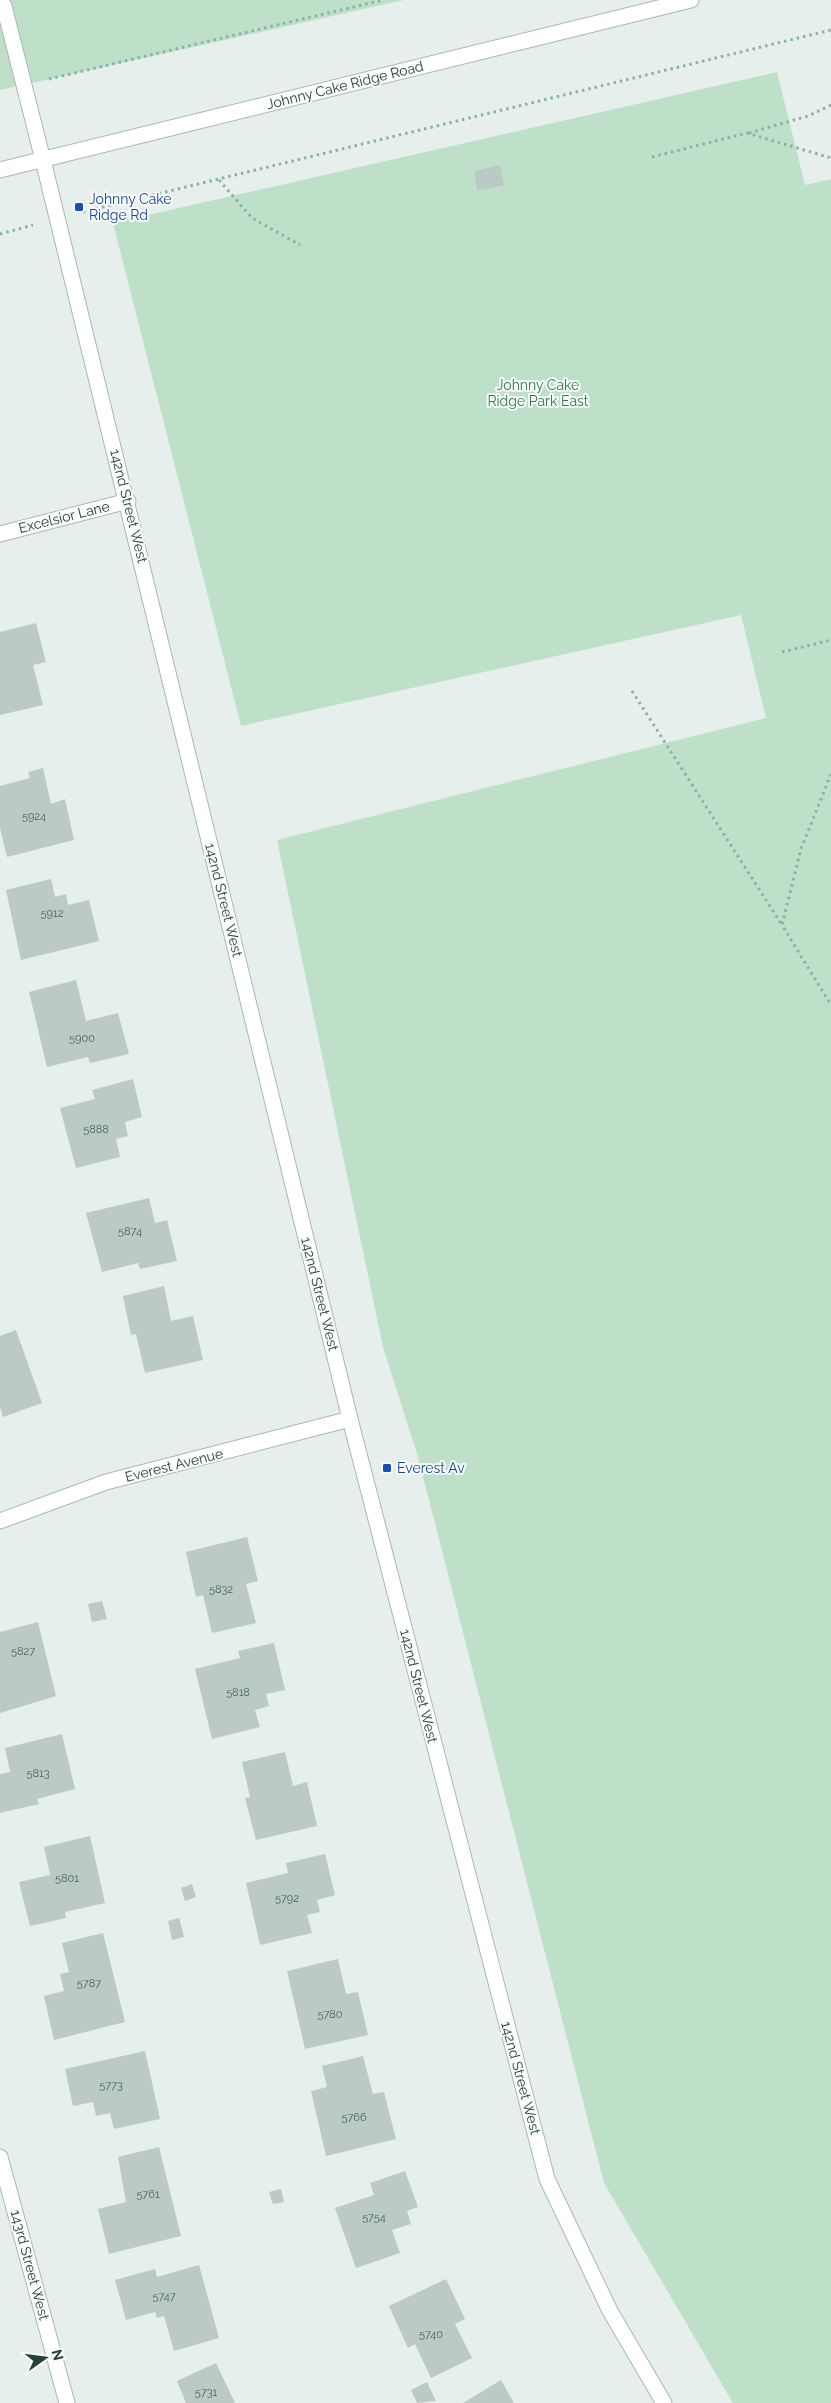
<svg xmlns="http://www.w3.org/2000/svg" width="831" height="2403" font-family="Raleway,sans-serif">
	<rect width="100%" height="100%" fill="#e6efeb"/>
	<!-- green -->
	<path fill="#bfe0c8" d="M0 0H404L0 90Z
		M777 72 805 185 831 179V2403H733L604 2183 418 1457 383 1347 277 840 766 718 741 615 241 726 113 223Z"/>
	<!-- building -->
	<path fill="#bbcac4" d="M500 165 504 185 477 191 474 171Z
		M36 623 46 662 33 665 43 705 0 715V632Z
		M43 768 51 804 65 799 74 840 7 857 0 828V786L30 778 28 772Z
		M51 879 55 897 66 894 68 905 89 900 99 941 21 960 6 890Z
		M76 980 86 1021 118 1013 129 1054 90 1063 88 1057 47 1067 29 992Z
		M133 1079 142 1117 125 1122 128 1136 116 1139 120 1157 76 1168 60 1108 95 1099 92 1090Z
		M149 1198 155 1223 167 1220 177 1261 140 1269 138 1263 102 1272 86 1213Z
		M164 1286 171 1321 193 1316 203 1360 145 1373 136 1334 131 1335 123 1296Z
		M16 1330 42 1403 3 1417 0 1407V1336Z
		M247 1537 258 1581 246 1584 256 1623 212 1633 203 1595 196 1597 186 1552Z
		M102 1601 107 1619 92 1622 88 1604Z
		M38 1622 56 1696 0 1713V1632Z
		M274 1643 285 1690 266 1694 269 1706 255 1710 260 1727 212 1739 195 1669 240 1658 238 1651Z
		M62 1734 75 1789 37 1799 39 1804 0 1813V1774L10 1772 5 1748Z
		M285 1752 293 1786 307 1782 317 1826 256 1840 245 1798 250 1797 242 1762Z
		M90 1836 105 1903 65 1912 66 1918 30 1926 19 1882 50 1875 44 1847Z
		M325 1854 335 1895 317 1900 320 1912 307 1915 312 1933 260 1945 246 1883 288 1873 286 1863Z
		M192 1884 196 1897 185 1901 181 1888Z
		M179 1918 184 1937 172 1940 168 1921Z
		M103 1933 125 2022 54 2040 44 1996 64 1991 60 1974 69 1972 62 1943Z
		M338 1959 346 1994 358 1992 368 2035 305 2049 287 1971Z
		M145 2051 160 2119 114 2129 110 2113 96 2116 93 2102 73 2106 65 2069Z
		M363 2056 373 2094 384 2092 396 2139 326 2156 311 2091 327 2087 322 2066Z
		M159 2147 181 2236 109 2254 98 2209 126 2202 118 2157Z
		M405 2171 418 2207 407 2211 411 2224 392 2230 400 2253 356 2268 335 2208 374 2195 370 2183Z
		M281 2189 284 2202 273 2204 269 2192Z
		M199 2265 219 2338 174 2351 164 2316 157 2318 155 2312 126 2320 115 2280 155 2269 157 2277Z
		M446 2279 465 2319 455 2324 472 2358 431 2378 415 2344 408 2348 389 2306Z
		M216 2363 235 2403H186L177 2381Z
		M501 2380 514 2403H463Z
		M427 2382 436 2401 417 2403 411 2390Z"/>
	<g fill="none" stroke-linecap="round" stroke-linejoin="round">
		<!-- service casing -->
		<g stroke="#a8b8b2" stroke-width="17">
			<path id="service" d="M4 6 43 160"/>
		</g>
		<!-- minor casing -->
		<g stroke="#a8b8b2" stroke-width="17">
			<path id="minor" d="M0 534 128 501
				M0 1521 106 1482 350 1419
				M0 2157 67 2403"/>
		</g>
		<!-- tertiary casing -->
		<g stroke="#a8b8b2" stroke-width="17">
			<path id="tertiary" d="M43 160 350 1419 547 2179 610 2311 664 2403
				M0 170 691 0"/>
		</g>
		<!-- path -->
		<path stroke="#86b3a5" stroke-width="3" stroke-dasharray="2.5 4" stroke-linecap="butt" d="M49 79 383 0
			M749 133 808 116 831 105
			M652 157 747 133 831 158
			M219 180 252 218 300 245
			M83 212 831 30
			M0 234 33 225
			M782 652 831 640
			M632 691 782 925
			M831 774 801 849 782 925 831 1005"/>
		<!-- service -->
		<use href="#service" stroke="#fff" stroke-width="15"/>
		<!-- minor -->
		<use href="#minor" stroke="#fff" stroke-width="15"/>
		<!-- tertiary -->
		<use href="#tertiary" stroke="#fff" stroke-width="15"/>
	</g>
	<!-- markers -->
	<g fill="#1a4fb4" stroke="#f7fbf9" stroke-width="2">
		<rect x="74" y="202" width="10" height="10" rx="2.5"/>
		<rect x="382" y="1463" width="10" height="10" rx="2.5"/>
	</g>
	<g text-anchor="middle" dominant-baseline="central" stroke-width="4" stroke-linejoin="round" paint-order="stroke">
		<!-- number labels -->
		<g font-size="11" fill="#4a645c">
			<text x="34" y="816">5924</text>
			<text x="52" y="913">5912</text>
			<text x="82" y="1038">5900</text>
			<text x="96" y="1129">5888</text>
			<text x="130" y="1231">5874</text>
			<text x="221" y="1589">5832</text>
			<text x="23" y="1651">5827</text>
			<text x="238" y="1692">5818</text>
			<text x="38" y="1773">5813</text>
			<text x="67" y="1878">5801</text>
			<text x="287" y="1898">5792</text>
			<text x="89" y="1983">5787</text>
			<text x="330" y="2014">5780</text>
			<text x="111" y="2085">5773</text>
			<text x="354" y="2117">5766</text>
			<text x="148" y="2194">5761</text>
			<text x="374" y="2217">5754</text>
			<text x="164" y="2296">5747</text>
			<text x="431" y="2334">5740</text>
			<text x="206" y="2392">5731</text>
		</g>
		<!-- street labels -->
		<g font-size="14" fill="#24423a" stroke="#f7fbf9">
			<text transform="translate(345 85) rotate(-14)">Johnny Cake Ridge Road</text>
			<text transform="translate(129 506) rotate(76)">142nd Street West</text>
			<text transform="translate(64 517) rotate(-14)">Excelsior Lane</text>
			<text transform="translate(224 900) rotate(76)">142nd Street West</text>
			<text transform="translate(320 1294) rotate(76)">142nd Street West</text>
			<text transform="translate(174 1465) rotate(-14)">Everest Avenue</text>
			<text transform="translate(419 1686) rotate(76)">142nd Street West</text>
			<text transform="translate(521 2078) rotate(75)">142nd Street West</text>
			<text transform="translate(30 2265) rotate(75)">143rd Street West</text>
		</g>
		<!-- transit labels -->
		<g font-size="14" fill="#164399" stroke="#f7fbf9" text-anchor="start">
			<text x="89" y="199">Johnny Cake<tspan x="89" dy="16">Ridge Rd</tspan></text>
			<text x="397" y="1468">Everest Av</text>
		</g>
		<!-- park labels -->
		<g font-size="14" fill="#2d7a4b" stroke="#f7fbf9">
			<text x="538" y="385">Johnny Cake<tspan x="538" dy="16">Ridge Park East</tspan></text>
		</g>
	</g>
	<!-- north arrow -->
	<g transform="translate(45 2358) rotate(76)" stroke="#f7fbf9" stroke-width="4" paint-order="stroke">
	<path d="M0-4L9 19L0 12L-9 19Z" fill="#24423a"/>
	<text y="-8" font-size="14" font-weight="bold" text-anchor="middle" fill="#24423a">N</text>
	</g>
</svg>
